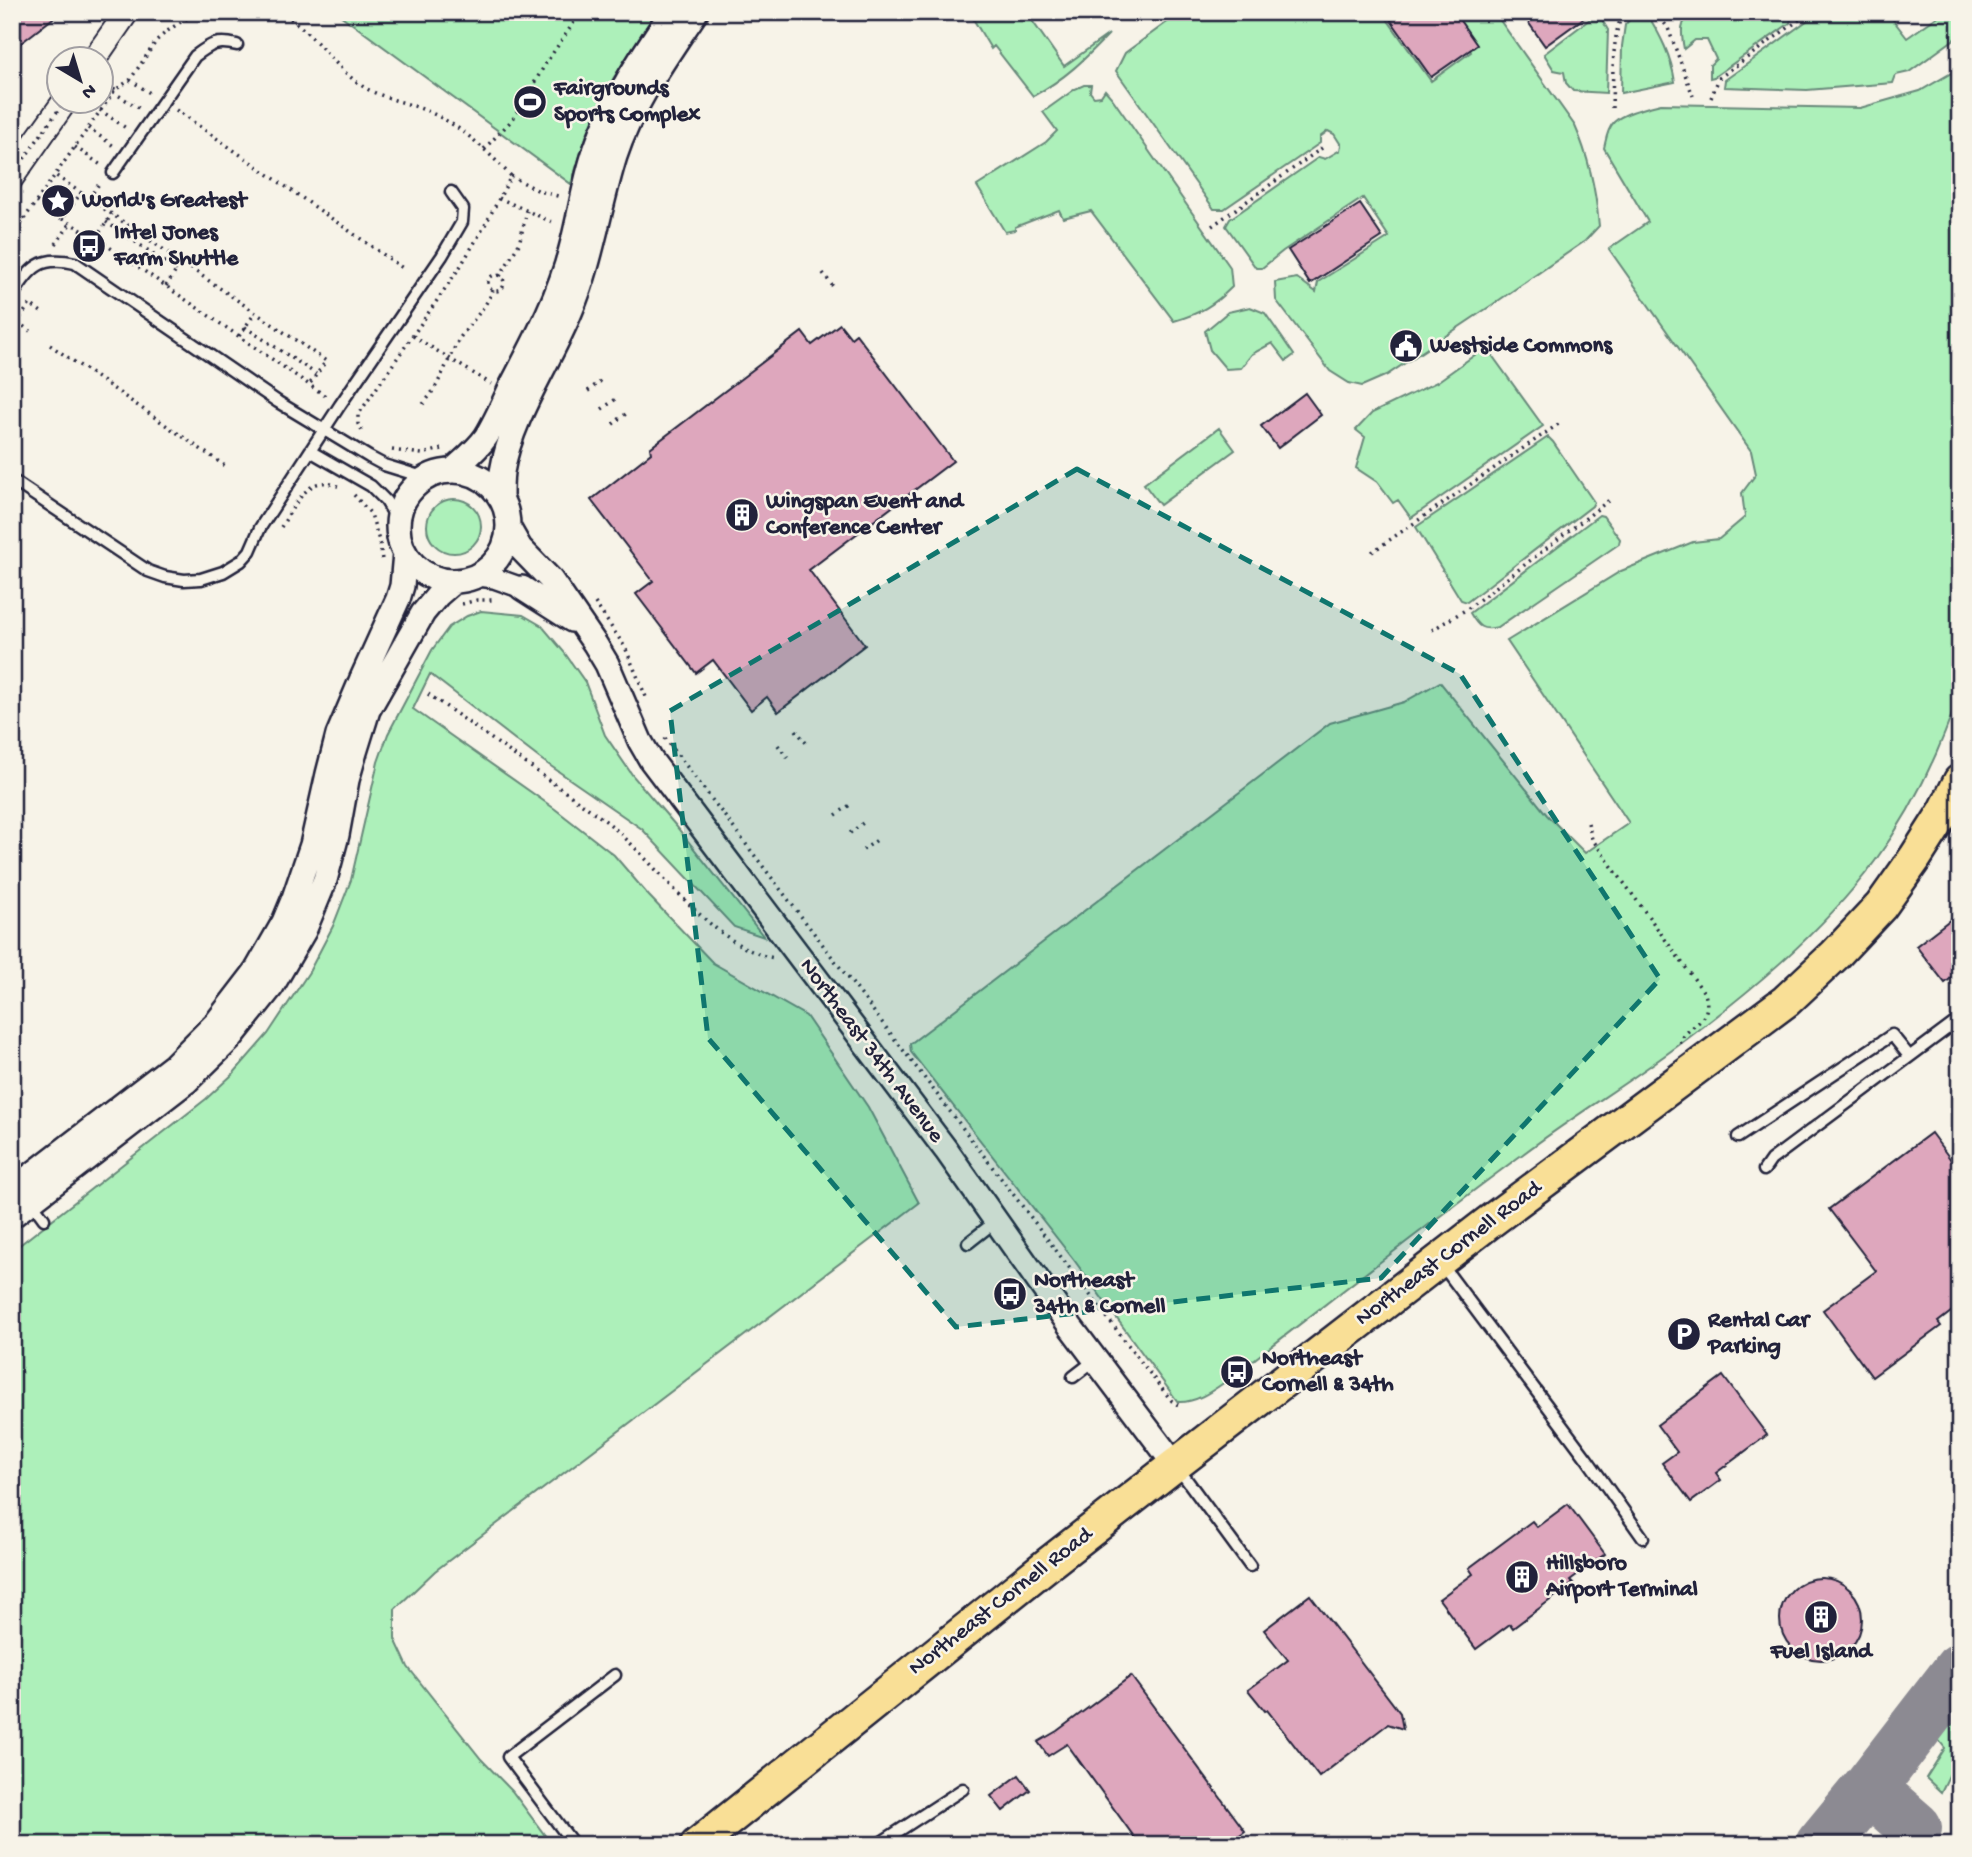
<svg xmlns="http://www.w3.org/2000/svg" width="1972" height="1857" font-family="'Gochi Hand',sans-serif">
	<rect width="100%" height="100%" fill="#f7f3e8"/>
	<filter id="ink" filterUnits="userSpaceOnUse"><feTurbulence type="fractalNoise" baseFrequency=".0143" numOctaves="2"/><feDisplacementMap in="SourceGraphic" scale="14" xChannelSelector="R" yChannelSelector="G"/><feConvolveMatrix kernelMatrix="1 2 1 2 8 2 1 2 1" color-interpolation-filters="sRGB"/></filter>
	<g filter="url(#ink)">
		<!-- green -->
		<path fill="#adf0ba" stroke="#68897a" stroke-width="2" d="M336 12H656L613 79 587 134 571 184Z
			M969 12H1026L1064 66 1109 34C1084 60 1065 79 1033 96L994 46 991 49Z
			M1181 12H1382L1431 81 1471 52 1454 12H1494L1575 126C1589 157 1596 192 1599 226L1585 241 1492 305 1387 375 1362 386 1349 383 1330 371 1276 300 1275 282 1297 278 1316 292 1318 282 1389 237 1363 198 1283 251 1262 268H1256L1226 226 1230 219 1319 157 1325 159 1340 150 1341 145 1334 134 1328 131 1320 137V143L1224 209H1214L1116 71 1125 53Z
			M1693 12H1786L1791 19 1790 23 1714 77 1710 78V65L1716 59 1707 40H1695L1684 49C1681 33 1679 22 1693 12Z
			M1819 12H1887L1907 38 1944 12H1960V35L1909 72 1896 75 1893 83 1807 90 1724 87 1725 80Z
			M1598 13 1608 30 1606 93 1573 91 1566 83 1564 72 1554 70 1544 54Z
			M1634 14H1647C1661 36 1671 56 1675 82L1621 93 1622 46 1625 25Z
			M1960 68V691C1940 752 1913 809 1875 861 1822 933 1746 995 1675 1048 1625 1085 1572 1117 1523 1154 1422 1228 1324 1306 1225 1382 1211 1392 1195 1403 1178 1402L1074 1260 911 1052 910 1044 1330 723 1404 702 1440 682 1547 815 1585 853 1629 823 1507 641 1621 571 1693 542 1719 539 1745 517 1742 493 1756 474 1751 451 1609 249 1648 222 1604 148C1606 140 1607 129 1614 122 1625 112 1646 108 1661 104L1860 108 1920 91Z
			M1084 85H1091L1090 92 1094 97 1101 96 1105 90 1112 98 1230 267 1232 287C1214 305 1199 314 1174 321L1091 211 1063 218 1059 210 1015 227V230L1005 232 977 186 1046 142 1057 131 1043 112 1075 89Z
			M1250 307 1265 313 1294 355 1286 361 1272 343 1252 354 1241 368 1226 369 1210 350 1205 331 1228 312Z
			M1486 347 1543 426 1411 518 1398 500 1393 503 1377 482 1356 468 1365 437 1356 430 1372 413 1437 382Z
			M1219 428 1235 450 1160 505 1144 484Z
			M1548 437 1553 442 1594 502 1592 506 1467 602 1461 600 1416 527Z
			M427 526a27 27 0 1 1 54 0a27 27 0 1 1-54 0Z
			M1599 515 1603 516 1620 539 1619 544 1498 627C1482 631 1478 627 1470 613Z
			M481 611 523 615 542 626 564 652 585 682 605 735 633 776 676 826 764 937 734 927 642 829 539 758 430 674 413 709 555 809 614 855 649 896 713 963 806 1016 868 1107 919 1203 435 1571 395 1609V1639L408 1667 481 1759 512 1791 552 1845H12V1251L206 1099 233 1074 268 1034 309 972 333 926 351 880 378 762 388 734 432 650 449 627 467 616Z
			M1950 1722 1960 1729V1753L1941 1792 1926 1778 1945 1748 1937 1738Z"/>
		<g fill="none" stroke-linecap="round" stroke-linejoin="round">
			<!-- taxiway -->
			<path stroke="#8c8a92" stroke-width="54" d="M1869 1788 1915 1828
				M1822 1845 1869 1788 1960 1670"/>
		</g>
		<!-- building -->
		<path fill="#dea7bd" stroke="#22223b" stroke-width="2" d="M12 12H61L12 50Z
			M1385 12H1454L1477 45 1431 77Z
			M1521 12H1592L1545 46Z
			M1360 204 1382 237 1310 284 1288 250Z
			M840 324 851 338 856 334 953 461 809 570 865 645 778 712 767 697 751 710 713 660 696 673 636 594 653 581 591 500 651 453 650 448 802 332 812 345Z
			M1305 393 1321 415 1278 448 1261 426Z
			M1960 912V971L1945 983 1916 946Z
			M1931 1133 1960 1172V1305L1938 1322 1941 1326 1872 1377 1823 1310 1876 1271 1829 1209Z
			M1723 1376 1767 1435 1716 1473 1721 1480 1691 1502 1662 1463 1677 1452 1657 1425Z
			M1568 1504 1605 1554 1570 1580 1573 1583 1513 1628 1510 1624 1476 1649 1439 1599 1473 1574 1469 1568 1532 1521 1537 1527Z
			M1780 1619a41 41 0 1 1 82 0a41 41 0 1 1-82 0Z
			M1310 1595 1400 1713 1403 1729 1388 1724 1319 1777 1267 1710 1265 1711 1248 1690 1288 1660 1264 1630Z
			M1131 1676 1245 1831 1227 1845H1140L1067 1744 1048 1756 1038 1742 1057 1731Z
			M1019 1775 1030 1790 1003 1811 991 1796Z"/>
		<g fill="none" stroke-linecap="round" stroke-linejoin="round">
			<!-- service casing -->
			<g stroke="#22223b" stroke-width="15">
				<path id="service" d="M113 173 195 56C211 44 217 40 237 45
					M12 296C31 268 39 255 75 263L278 402 369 457 384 465 426 478
					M310 451 371 486 386 501 399 523
					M12 480 148 571 165 577 184 580 201 579 223 572 241 561 250 551 260 528 340 405 442 256 462 222 463 209 451 192
					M1738 1137 1892 1035 1909 1056
					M1764 1170 1771 1160 1960 1019
					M30 1200 44 1219
					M968 1243 996 1221
					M1442 1265 1587 1459 1643 1538
					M1073 1377 1095 1360
					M1178 1468 1250 1566
					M574 1845 508 1757 615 1675
					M877 1845 963 1789"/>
			</g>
			<!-- minor casing -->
			<g stroke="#22223b" stroke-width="24">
				<path id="minor" d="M479 576 494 578 522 588"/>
			</g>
			<!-- tertiary casing -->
			<g stroke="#22223b" stroke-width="28">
				<path id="tertiary" d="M398 526a55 55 0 1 1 110 0a55 55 0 1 1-110 0Z
					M452 471C464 460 477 450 486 437 496 421 504 402 512 385 535 341 559 297 571 249 580 216 584 183 595 151 612 100 642 56 672 12
					M501 498C501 490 501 480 502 472 511 417 550 362 571 310 592 261 599 207 615 156 632 104 666 57 696 12
					M508 527 520 548 551 580 595 644 607 664 640 741 651 760 946 1150 1070 1326 1175 1465
					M522 588 572 620
					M12 1190 174 1065 216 1023 256 971 284 922 294 898 312 845 328 774 338 735 363 676 398 599 402 586 405 553
					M12 1216 186 1082 230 1039 272 986 304 931 325 880 337 835 347 780 355 752 368 710 423 613 438 595 453 582"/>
			</g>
			<!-- trunk casing -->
			<g stroke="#22223b" stroke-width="37">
				<path id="trunk" d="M697 1845 1048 1564 1175 1465 1488 1223 1786 1001 1835 955 1881 906 1915 858 1945 811 1960 781"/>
			</g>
			<!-- path -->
			<path stroke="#22223b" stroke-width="3.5" stroke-dasharray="2 5" stroke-linecap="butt" d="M278 12C312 28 328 61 358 83 378 98 404 101 427 111 462 126 485 149 511 176L484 227 460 267 358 415V424L364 435
				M1656 12 1668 28 1693 96
				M1660 17 1666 12
				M130 80 150 93
				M102 81 115 90
				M113 92 139 108
				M1711 98 1719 78 1810 12
				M1612 108C1613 86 1611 27 1625 12
				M100 110 126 128
				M176 110 404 269
				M88 128 114 146
				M75 147 101 165
				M484 149 513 119 546 63 581 12
				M12 176 64 102
				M511 176 539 191 561 197
				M81 193 326 361 309 385
				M89 198 101 181
				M499 198 554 223
				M36 202 62 219 81 193 55 175
				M62 219 96 238 327 397
				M106 222 177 270
				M1212 226 1322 148
				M12 236 115 90 130 80 157 40C170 28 183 20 199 12
				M96 238 112 214
				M56 244 70 224
				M823 273 834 288
				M488 283a8 8 0 1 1 16 0a8 8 0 1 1-16 0Z
				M500 276 519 244 527 211
				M166 286 182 262
				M12 318 30 331
				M245 327 316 374
				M12 329 30 304 44 314
				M239 336 255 313
				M413 336 491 384
				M50 345 228 468
				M588 391 602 380
				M423 404C439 387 447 361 458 341 469 323 485 310 493 290
				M602 409 616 399
				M613 424 627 413
				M392 450 422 454 442 449
				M354 495 371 514 380 544 382 560
				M281 527C290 513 304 484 322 483 327 482 333 485 338 486
				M1372 552 1560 423
				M595 603 625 647 646 697
				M462 604 477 600H492
				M1432 630 1467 609 1612 498
				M428 694C468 722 507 750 546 778 566 793 587 807 607 822 656 861 713 949 775 958
				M796 730 807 744
				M665 738 1158 1384 1172 1401 1178 1405
				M778 745 789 760
				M836 815 850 805
				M1588 823 1592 839 1705 994C1715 1027 1680 1024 1680 1048
				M850 833 863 823
				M863 850 877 840"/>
			<!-- service -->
			<use href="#service" stroke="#f7f3e8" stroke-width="10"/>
			<!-- minor -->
			<use href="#minor" stroke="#f7f3e8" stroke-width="19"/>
			<!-- tertiary -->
			<use href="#tertiary" stroke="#f7f3e8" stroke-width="23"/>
			<!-- trunk -->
			<use href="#trunk" stroke="#f9df96" stroke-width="32"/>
			<!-- tram -->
			<path stroke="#22223b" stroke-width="2" d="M78 60 112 12
				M102 70 142 12
				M12 153 60 86
				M12 199 80 102"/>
		</g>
	</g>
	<!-- marked area -->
	<path fill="#0f766e" fill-opacity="0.2" stroke="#0f766e" stroke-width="5" stroke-dasharray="14 9" stroke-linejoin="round" d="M1077 469 1460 674 1660 979 1381 1278 956 1327 708 1038 670 711Z"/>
	<!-- icons -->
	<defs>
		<g id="stadium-disc" transform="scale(1.75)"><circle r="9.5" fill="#22223b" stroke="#f7f3e8"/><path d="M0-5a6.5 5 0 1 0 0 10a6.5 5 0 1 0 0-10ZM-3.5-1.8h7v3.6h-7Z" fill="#fff"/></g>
		<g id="sight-disc" transform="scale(1.75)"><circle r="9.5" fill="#22223b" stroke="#f7f3e8"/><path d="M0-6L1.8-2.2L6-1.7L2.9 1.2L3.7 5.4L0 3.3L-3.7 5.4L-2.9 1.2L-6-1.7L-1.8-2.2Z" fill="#fff"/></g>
		<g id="bus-disc" transform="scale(1.75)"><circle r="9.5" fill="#22223b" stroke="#f7f3e8"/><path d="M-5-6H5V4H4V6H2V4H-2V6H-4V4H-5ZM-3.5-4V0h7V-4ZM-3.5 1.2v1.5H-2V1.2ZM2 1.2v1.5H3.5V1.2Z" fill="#fff"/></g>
		<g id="civic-disc" transform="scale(1.75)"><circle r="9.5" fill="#22223b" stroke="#f7f3e8"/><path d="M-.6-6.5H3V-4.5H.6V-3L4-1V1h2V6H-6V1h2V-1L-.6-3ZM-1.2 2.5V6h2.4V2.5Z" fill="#fff"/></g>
		<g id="building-disc" transform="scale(1.75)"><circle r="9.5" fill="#22223b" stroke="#f7f3e8"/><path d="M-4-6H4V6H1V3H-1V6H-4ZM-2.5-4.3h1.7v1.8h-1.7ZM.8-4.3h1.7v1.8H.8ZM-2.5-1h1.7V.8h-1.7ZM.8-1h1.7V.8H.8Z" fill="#fff"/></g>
		<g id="parking-disc" transform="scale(1.75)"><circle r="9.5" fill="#22223b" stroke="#f7f3e8"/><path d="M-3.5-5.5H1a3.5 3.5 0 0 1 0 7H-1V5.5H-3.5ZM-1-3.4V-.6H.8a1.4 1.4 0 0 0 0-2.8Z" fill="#fff"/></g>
	</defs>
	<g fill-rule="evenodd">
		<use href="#stadium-disc" x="530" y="102"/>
		<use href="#sight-disc" x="58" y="201"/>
		<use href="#bus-disc" x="89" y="246"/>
		<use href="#civic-disc" x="1406" y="346"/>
		<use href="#building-disc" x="742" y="515"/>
		<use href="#bus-disc" x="1010" y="1294"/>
		<use href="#parking-disc" x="1684" y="1334"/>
		<use href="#bus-disc" x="1237" y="1372"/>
		<use href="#building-disc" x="1522" y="1577"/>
		<use href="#building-disc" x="1821" y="1617"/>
	</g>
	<g text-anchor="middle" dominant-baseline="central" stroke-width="5" stroke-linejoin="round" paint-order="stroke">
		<!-- poi labels -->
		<g font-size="23" font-weight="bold" fill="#22223b" stroke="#f7f3e8" text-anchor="start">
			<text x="554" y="89">Fairgrounds<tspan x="554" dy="26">Sports Complex</tspan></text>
			<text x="82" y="201">World's Greatest</text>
			<text x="114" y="233">Intel Jones<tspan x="114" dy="26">Farm Shuttle</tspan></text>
			<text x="1430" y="346">Westside Commons</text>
			<text x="766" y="502">Wingspan Event and<tspan x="766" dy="26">Conference Center</tspan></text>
			<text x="1034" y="1281">Northeast<tspan x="1034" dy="26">34th &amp; Cornell</tspan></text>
			<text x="1708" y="1321">Rental Car<tspan x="1708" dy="26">Parking</tspan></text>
			<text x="1262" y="1359">Northeast<tspan x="1262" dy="26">Cornell &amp; 34th</tspan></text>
			<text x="1546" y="1564">Hillsboro<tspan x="1546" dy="26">Airport Terminal</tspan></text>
			<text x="1821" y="1652" text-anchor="middle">Fuel Island</text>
		</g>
		<!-- street labels -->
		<g font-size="23" fill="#22223b" stroke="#f7f3e8">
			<text transform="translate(871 1051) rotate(53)">Northeast 34th Avenue</text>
			<text transform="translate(1449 1254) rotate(-37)">Northeast Cornell Road</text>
			<text transform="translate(1001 1602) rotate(-38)">Northeast Cornell Road</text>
		</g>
	</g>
	<!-- margin -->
	<rect width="1972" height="1857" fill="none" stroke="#f7f3e8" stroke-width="42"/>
	<rect x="21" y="21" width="1930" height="1815" fill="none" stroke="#22223b" stroke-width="2.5" filter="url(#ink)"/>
	<!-- north arrow -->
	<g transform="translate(80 80) rotate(142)"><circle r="33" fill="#f7f3e8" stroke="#a29fa3" stroke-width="2"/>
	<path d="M0-5L12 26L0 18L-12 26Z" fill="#22223b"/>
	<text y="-10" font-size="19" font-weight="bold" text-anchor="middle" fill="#22223b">N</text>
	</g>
</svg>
